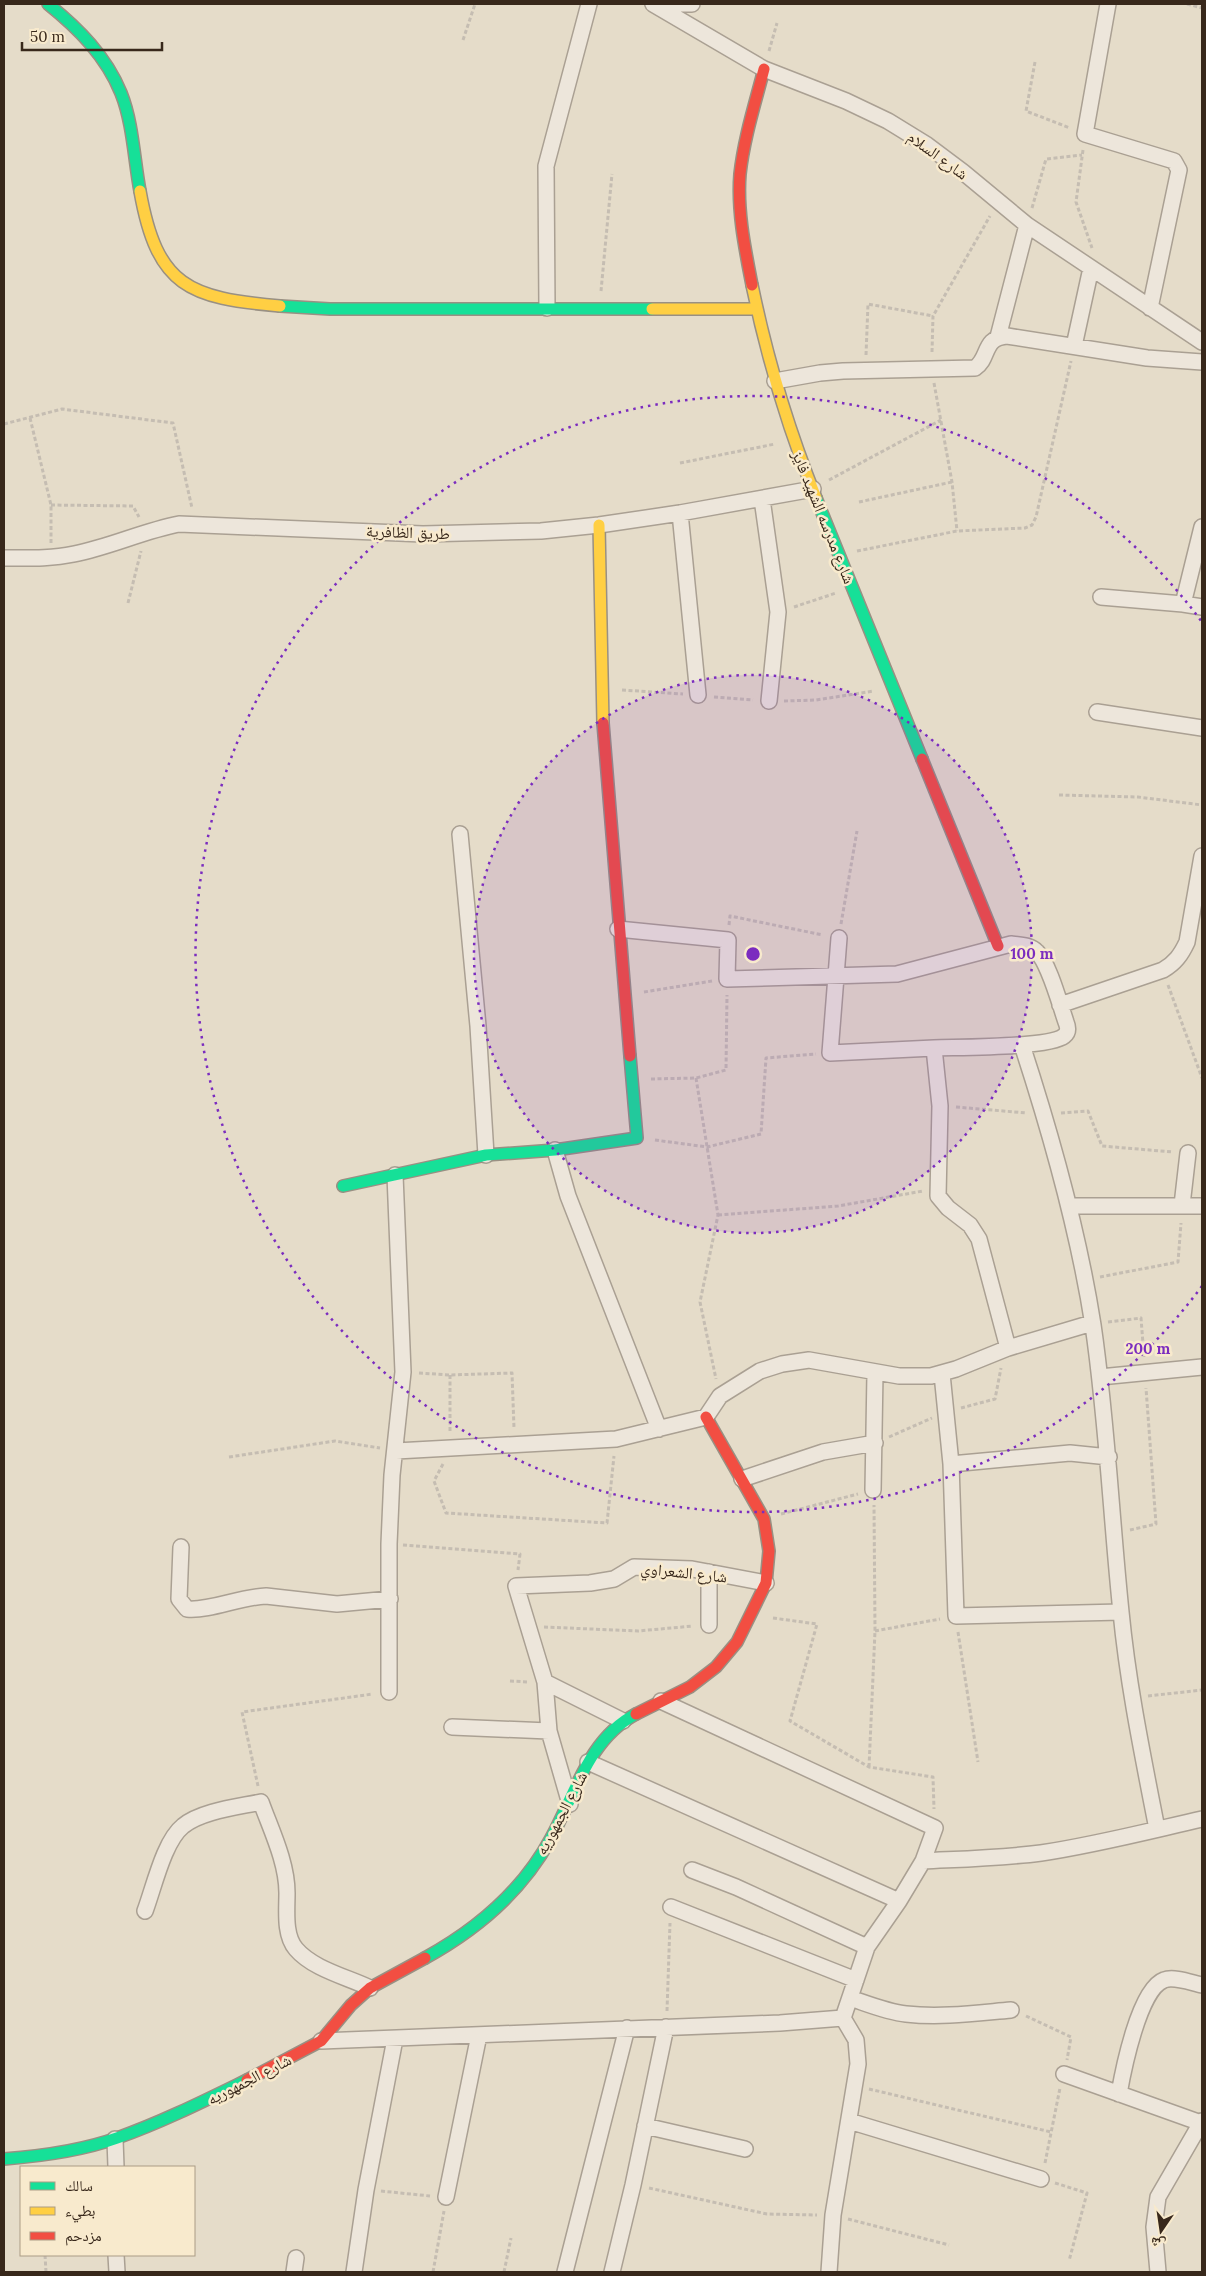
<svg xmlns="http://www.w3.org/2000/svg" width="1206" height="2276" font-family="Lora,'Noto Naskh Arabic',serif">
	<rect width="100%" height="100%" fill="#e5dcc9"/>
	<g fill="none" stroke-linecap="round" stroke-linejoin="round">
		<!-- street casing -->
		<g stroke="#aaa093" stroke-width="18">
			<path id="street" d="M653 4 764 69 846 101 888 121 927 145 963 172 1027 225 1202 342
				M669 4H692
				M1108 4 1085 134 1174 161 1179 170 1150 308
				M547 308 546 166 589 4
				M998 337 1027 225
				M1074 346 1091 268
				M775 381 820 373 843 371 975 368C990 358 982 338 1007 336L1147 358 1202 362
				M762 499 778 612 769 701
				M680 513 698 695
				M4 558C27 558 50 559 74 554 110 547 143 531 179 524L423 534 541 531 599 525 680 513 813 489
				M1101 597 1183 604 1202 607
				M1183 604 1202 527
				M1097 712 1202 728
				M460 834 478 1026 486 1155
				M618 929 728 940 727 979 897 974 1011 944C1020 945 1031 945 1037 952 1049 963 1060 1005 1066 1022 1068 1027 1069 1032 1064 1036 1049 1048 957 1047 934 1048
				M839 938 830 1053 934 1048 940 1106 938 1196 948 1208 970 1225 979 1239 1008 1348
				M1060 1005 1163 970C1175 963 1181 955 1187 942L1202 856
				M1022 1045C1052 1137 1078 1229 1093 1325 1107 1420 1111 1516 1121 1612 1128 1685 1143 1757 1157 1829
				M555 1150 568 1196 659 1429
				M1182 1205 1188 1153
				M1069 1206H1202
				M942 1374 951 1464 956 1616 1121 1612
				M1100 1377 1202 1367
				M396 1451 616 1439 706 1417 720 1396 760 1371 782 1364 809 1360 899 1376H931L956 1369 1008 1348 1092 1323
				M951 1464 1070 1453 1109 1457
				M742 1479 823 1452 875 1443
				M873 1490 875 1373
				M181 1547 179 1599 187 1609C211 1611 239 1597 266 1596L337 1604 390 1599
				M709 1572V1625
				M545 1682 623 1721
				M389 1692V1544L392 1475 403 1372 395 1175
				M661 1701 935 1828 923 1861 899 1901 867 1947 843 2018 856 2040 858 2064 833 2215 829 2272
				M452 1727 549 1731
				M588 1762 899 1901
				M570 1804 549 1731 545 1682 516 1586 590 1583 614 1579 634 1567 692 1569 766 1583
				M923 1861C962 1859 1002 1858 1041 1853 1095 1845 1149 1831 1202 1819
				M692 1870 736 1887 867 1947
				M671 1907 856 1980
				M145 1911C154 1887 164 1841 183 1826 201 1811 238 1807 261 1802 271 1830 287 1862 287 1893 287 1911 284 1935 296 1949 313 1969 347 1977 370 1988
				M850 1998C868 2004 887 2012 906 2014 941 2018 977 2013 1011 2010
				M321 2041 780 2023 843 2018
				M1064 2074 1201 2123
				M1119 2094C1123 2071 1139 1989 1164 1980 1174 1976 1192 1983 1202 1985
				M849 2121 1041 2179
				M645 2126 745 2149
				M115 2139 116 2167
				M446 2197 479 2035
				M116 2255 117 2272
				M294 2272 296 2258
				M354 2272 366 2190 395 2039
				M565 2272 627 2028
				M612 2272 633 2185 666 2027
				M1158 2272 1154 2227 1158 2197 1202 2121"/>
		</g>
		<!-- fast casing -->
		<g stroke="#999083" stroke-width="14">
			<path id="fast" d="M48 4C78 28 106 56 121 93 133 123 134 159 140 191
				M280 306 330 309H652
				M816 498 922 759
				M343 1186 486 1155 555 1150 637 1138 630 1056
				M425 1958C476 1930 523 1890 551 1838 575 1795 588 1739 636 1714
				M4 2159C42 2156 81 2151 117 2138 162 2122 204 2101 247 2080"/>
		</g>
		<!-- slow casing -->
		<g stroke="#999083" stroke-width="14">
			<path id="slow" d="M140 191C157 287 189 298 280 306
				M752 285C767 358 788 428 816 498
				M652 309H756
				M599 525 603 723"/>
		</g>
		<!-- jam casing -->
		<g stroke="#999083" stroke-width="14">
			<path id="jam" d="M752 285C745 249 737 211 740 174 744 138 755 104 764 69
				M603 723 630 1056
				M922 759 998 946
				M636 1714 690 1687 716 1667 737 1642 766 1583 769 1551 764 1519 706 1417
				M247 2080 321 2041 351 2005 370 1988 425 1958"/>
		</g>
		<!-- path -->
		<path stroke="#c5bdb2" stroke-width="3" stroke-dasharray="4 2.5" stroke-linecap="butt" d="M1187 4 1202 8
			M463 40 475 4
			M769 51 777 23
			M1035 62 1026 111 1070 128
			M1083 150 1076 202 1092 248
			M1032 208 1046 159 1082 155
			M601 291 612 174
			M932 352 933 316 990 216
			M866 355 868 304 933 316
			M934 383 952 482 957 531
			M30 418 51 505V543
			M4 424 62 409 173 423 192 508
			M680 463 775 444
			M829 480 941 420
			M859 502 952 482
			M51 505 133 506 139 517
			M857 551 957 531 1025 528 1032 525 1036 517 1071 361
			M128 603 141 551
			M794 607 836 593
			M622 690 683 694
			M714 697 753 700
			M784 701 816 700 874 691
			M1059 795 1138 797 1202 805
			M841 924 857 831
			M729 925 730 916 823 935
			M1168 985 1202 1078
			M644 992 712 981
			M696 1078 718 1215 700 1302 716 1379
			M651 1079 696 1078 726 1070 727 995
			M956 1107 1027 1113
			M1061 1113 1088 1111 1102 1146 1173 1152
			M655 1140 707 1147 761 1134 766 1058 816 1054
			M718 1215 838 1206 923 1191
			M1100 1277 1178 1262 1181 1223
			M1108 1322 1141 1318 1144 1357
			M419 1373 450 1375 512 1373 514 1428
			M450 1375V1432
			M961 1408 995 1399 1001 1368
			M889 1437 932 1418
			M229 1457 335 1441 380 1448
			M443 1464 434 1481 446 1513 607 1523 614 1456
			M781 1514 858 1494
			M1130 1530 1156 1524 1146 1388
			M403 1545 520 1554 518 1570
			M773 1618 817 1624 790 1721 869 1767 933 1777 934 1809
			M544 1627 638 1631 693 1626
			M875 1631 940 1619
			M958 1632 978 1762
			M510 1681 529 1682
			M1148 1696 1202 1690
			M869 1767 875 1631 874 1505
			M258 1786 242 1712 373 1694
			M667 2011 670 1923
			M1026 2016 1071 2037 1067 2060
			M869 2089 1051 2132
			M1045 2163 1060 2088
			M1055 2183 1087 2193 1069 2261
			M649 2188 767 2214 817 2215
			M381 2191 430 2196
			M848 2219 949 2245
			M45 2255 46 2272
			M433 2272 444 2211
			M504 2272 511 2238"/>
		<!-- street -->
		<use href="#street" stroke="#ede6db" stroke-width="15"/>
		<!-- fast -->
		<use href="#fast" stroke="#16e098" stroke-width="11"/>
		<!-- slow -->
		<use href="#slow" stroke="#ffcf43" stroke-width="11"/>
		<!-- jam -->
		<use href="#jam" stroke="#f24e42" stroke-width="11"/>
	</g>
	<!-- distance rings -->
	<circle cx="753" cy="954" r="279" fill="#7b2cbf" fill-opacity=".12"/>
	<g fill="none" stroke="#7b2cbf" stroke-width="2.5" stroke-dasharray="2.5 5">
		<circle cx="753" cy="954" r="279"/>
		<path d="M1202 1286A558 558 0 1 1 1202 622"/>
	</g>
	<g text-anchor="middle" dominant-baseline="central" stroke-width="5" stroke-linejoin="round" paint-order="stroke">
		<!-- street labels -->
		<g font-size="16" fill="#38281b" stroke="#f8eacd">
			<text transform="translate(938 155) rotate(36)">شارع السلام</text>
			<text transform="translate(824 517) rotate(68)">شارع مدرسه الشهيد فايز</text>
			<text transform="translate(408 532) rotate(2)">طريق الظافرية</text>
			<text transform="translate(684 1572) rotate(6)">شارع الشعراوي</text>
			<text transform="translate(561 1813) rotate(-62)">شارع الجمهوريه</text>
			<text transform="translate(249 2079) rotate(-27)">شارع الجمهوريه</text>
		</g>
	</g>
	<circle cx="753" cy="954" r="8" fill="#7b2cbf" stroke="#f8eacd" stroke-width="2.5"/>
	<g font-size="15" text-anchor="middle" font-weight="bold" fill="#7b2cbf" stroke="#f8eacd" stroke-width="5" stroke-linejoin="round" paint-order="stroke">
		<text x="1032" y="959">100 m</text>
		<text x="1148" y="1354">200 m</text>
	</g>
	<!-- border -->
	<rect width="1206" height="2276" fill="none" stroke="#38281b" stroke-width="10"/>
	<!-- legend -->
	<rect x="20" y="2166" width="175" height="90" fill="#f8eacd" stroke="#ab9c86"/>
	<rect x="30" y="2182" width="25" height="8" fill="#16e098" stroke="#ab9c86"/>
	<text x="65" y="2191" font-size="15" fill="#38281b">سالك</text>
	<rect x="30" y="2207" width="25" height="8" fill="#ffcf43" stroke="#ab9c86"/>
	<text x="65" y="2216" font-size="15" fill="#38281b">بطيء</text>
	<rect x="30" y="2232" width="25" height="8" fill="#f24e42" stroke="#ab9c86"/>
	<text x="65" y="2241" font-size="15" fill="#38281b">مزدحم</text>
	<!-- north arrow -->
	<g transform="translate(1161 2231) rotate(193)" stroke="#f8eacd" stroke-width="4" paint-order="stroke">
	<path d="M0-4L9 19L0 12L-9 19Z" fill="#38281b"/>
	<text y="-8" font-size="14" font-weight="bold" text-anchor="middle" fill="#38281b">ش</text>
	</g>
	<!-- scale -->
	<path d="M22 42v8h140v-8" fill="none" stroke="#38281b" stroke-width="2.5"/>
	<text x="30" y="42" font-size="15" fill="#38281b" stroke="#f8eacd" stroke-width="4" paint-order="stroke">50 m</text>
</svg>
